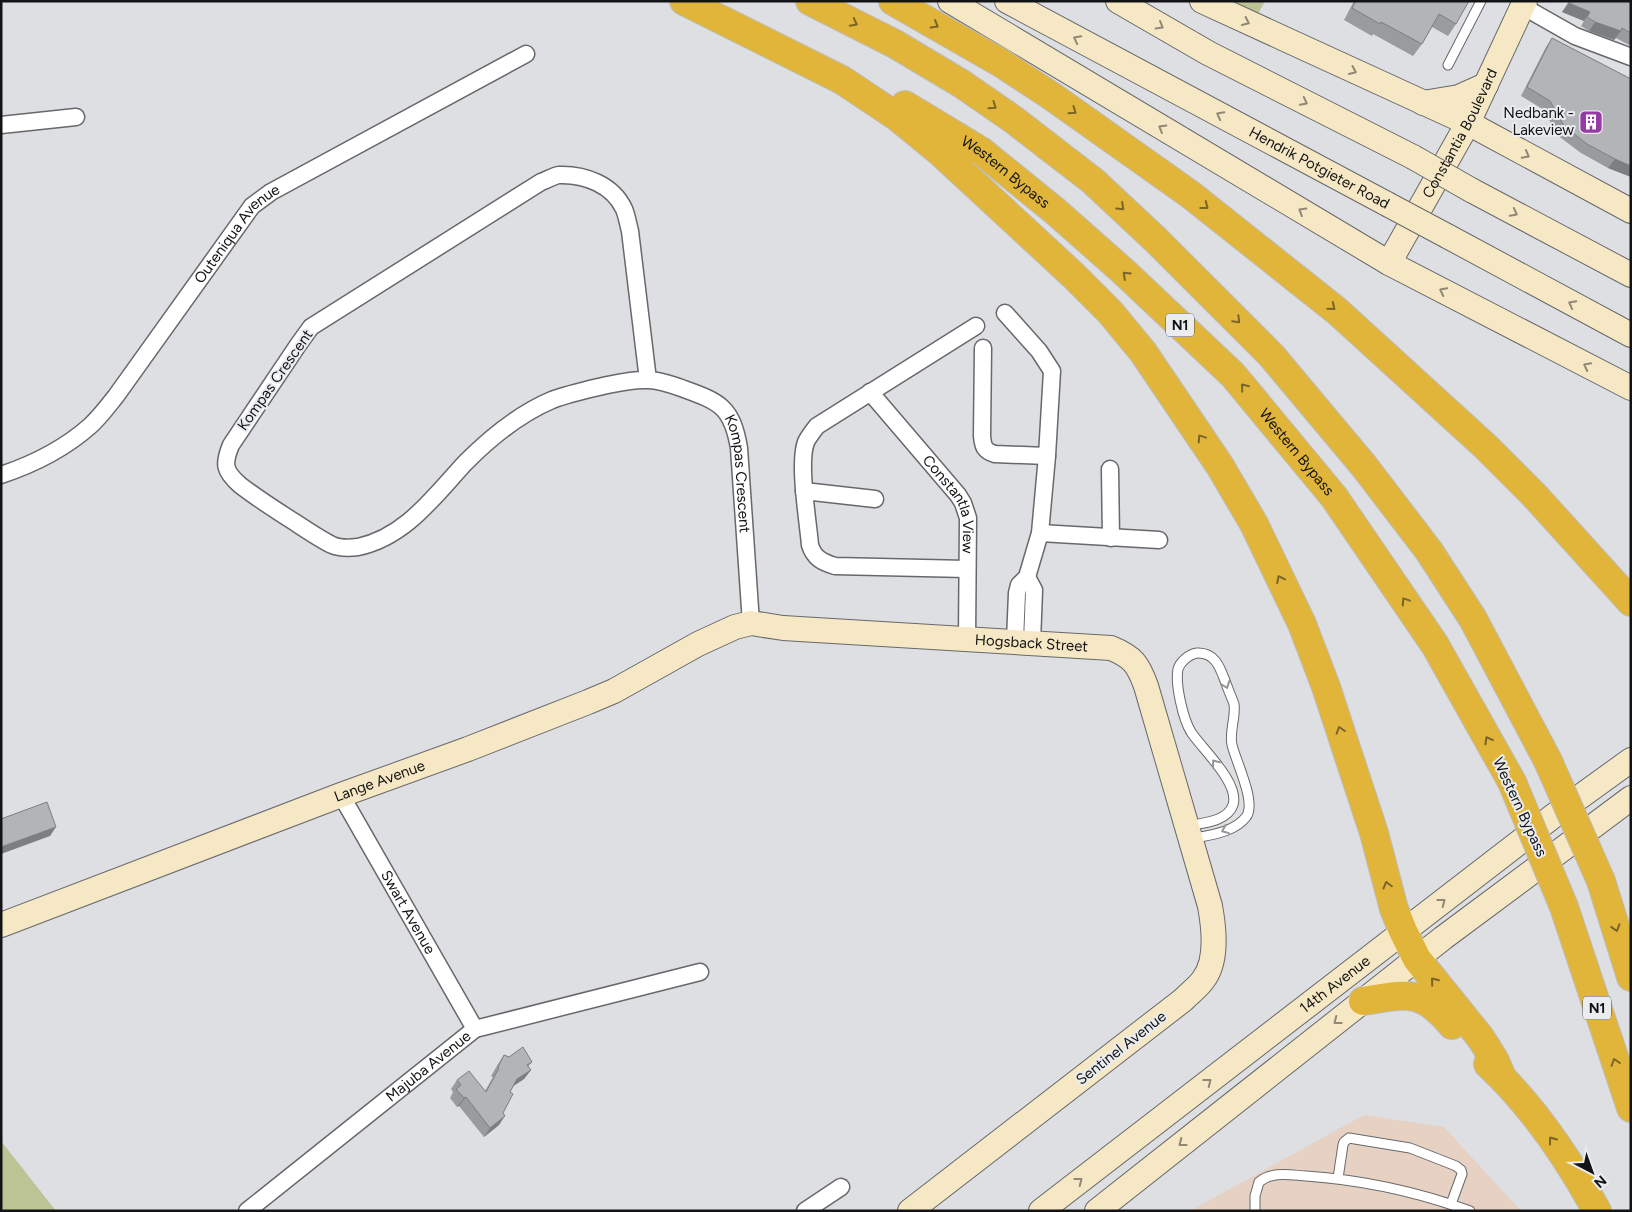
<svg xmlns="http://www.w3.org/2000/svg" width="1632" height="1212" font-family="Figtree,sans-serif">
	<rect width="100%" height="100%" fill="#dedfe2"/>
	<!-- commercial -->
	<path fill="#e6d1c3" d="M1364 1115 1444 1127 1521 1211H1190Z"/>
	<!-- green -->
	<path fill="#bcc394" d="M1214 1H1265L1254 21Z
		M1 1141 56 1211H1Z"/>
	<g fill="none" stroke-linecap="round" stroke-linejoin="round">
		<!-- lane casing -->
		<g stroke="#67686a" stroke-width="11">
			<path id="lane" d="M1448 65 1481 1
				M1187 826C1202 823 1227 822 1233 805 1240 783 1202 749 1191 732 1183 719 1175 684 1178 669 1180 662 1189 654 1197 653 1217 652 1221 671 1227 686 1229 692 1232 698 1234 704 1236 717 1229 732 1232 745 1236 762 1257 803 1246 817 1234 833 1208 835 1191 839
				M1338 1178 1343 1145 1344 1142 1349 1138 1410 1148 1456 1166 1461 1170 1462 1174 1451 1204
				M1255 1211V1196L1259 1182C1272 1171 1290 1175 1306 1176 1364 1180 1415 1191 1470 1211"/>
		</g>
		<!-- street casing -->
		<g stroke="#67686a" stroke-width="19">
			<g id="street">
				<path d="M1522 6 1575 36 1631 57"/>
				<path d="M1 125 76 117"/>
				<path d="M1005 313 1039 351 1052 371 1047 456 1040 533 1027 577 1019 585 1017 593 1015 641"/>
				<path d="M983 348 982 436C983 446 984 451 995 454L1047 456"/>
				<path id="s1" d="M648 380 630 231C628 224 627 216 624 209 613 185 585 174 559 175 553 176 547 180 541 182L311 327 298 345 231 445C223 464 224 471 240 485 258 499 277 511 296 523 308 531 320 539 332 545 339 548 350 548 358 547 406 537 435 495 466 462 490 438 521 413 552 400 568 394 586 390 603 386 617 383 633 379 648 380 660 380 673 385 684 389 720 402 732 407 739 448L751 623"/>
				<path id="s2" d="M870 392 958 495 963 503 968 518 967 639"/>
				<path d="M1110 469 1111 538"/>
				<path id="s3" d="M1 475C34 464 64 449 90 426 100 417 108 406 116 396L252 206 271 192 526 54"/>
				<path d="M804 491 875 499"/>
				<path d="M1040 533 1159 540"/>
				<path d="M967 569 835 566C822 562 814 558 810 545 808 521 798 463 806 442 809 436 813 431 817 426L976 326"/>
				<path d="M1027 577 1034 590 1032 642"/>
				<path id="s4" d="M341 795 475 1029"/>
				<path id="s5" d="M247 1211 475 1029 700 972"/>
				<path d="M805 1211 841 1187"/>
			</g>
		</g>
		<!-- secondary casing -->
		<g stroke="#67686a" stroke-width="26">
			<g id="secondary">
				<path d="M950 1 1389 263 1631 388"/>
				<path id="s6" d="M1007 1 1387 204"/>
				<path d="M1118 1 1208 53 1413 157"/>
				<path d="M1202 1 1468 123 1631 211"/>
				<path d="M1423 103 1459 97 1486 85"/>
				<path d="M1471 190 1631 275"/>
				<path d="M1447 236 1631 335"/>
				<path id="s7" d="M1389 263 1468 123 1525 1"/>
				<path id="s8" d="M1 925 341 795 468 749 588 702 614 691 698 644 735 627 751 623 783 628 1111 648C1133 657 1138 664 1146 686L1210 906C1214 928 1218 961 1203 980 1198 987 1190 993 1183 1000L910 1211"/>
				<path id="s9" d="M1041 1211 1552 817 1631 760"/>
				<path d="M1097 1211 1443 938 1631 798"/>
			</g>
		</g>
		<!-- highway casing -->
		<g stroke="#bdbdbd" stroke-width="30">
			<g id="highway">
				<path d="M684 1 842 80 896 116 940 152 1074 276 1110 312 1143 352 1220 466 1254 524 1302 624 1326 687 1374 833 1394 909 1403 931 1417 959 1480 1037 1494 1059 1502 1077"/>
				<path d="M810 1 895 44 962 84 1014 120 1093 181 1156 240 1271 355 1364 466 1429 551 1473 619 1548 761"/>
				<path d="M893 1 1001 63 1050 95 1191 195 1337 311 1485 446 1535 496 1631 602"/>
				<path id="s10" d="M905 105 981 151 1055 211 1124 272 1233 375 1334 497 1435 645 1512 782"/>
				<path d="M1601 881 1631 977"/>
				<path d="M1564 907 1631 1108"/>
				<path d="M1363 1001C1407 994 1421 988 1452 1025"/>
				<path d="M1488 1064C1532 1105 1568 1158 1597 1211"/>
			</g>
		</g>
		<!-- lane -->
		<use href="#lane" stroke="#fff" stroke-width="9"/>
		<!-- street -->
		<use href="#street" stroke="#fff" stroke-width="16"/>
		<!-- secondary -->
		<use href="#secondary" stroke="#f6e8c4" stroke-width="24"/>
		<!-- highway -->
		<use href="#highway" stroke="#e1b43a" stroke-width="28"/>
		<!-- secondary-bridge casing -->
		<g stroke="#67686a" stroke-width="26" stroke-linecap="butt">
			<path id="secondary-bridge" d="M1413 157 1471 190
				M1387 204 1447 236"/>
		</g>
		<!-- highway-bridge casing -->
		<g stroke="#bdbdbd" stroke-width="30" stroke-linecap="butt">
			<path id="highway-bridge" d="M1548 761 1601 881
				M1512 782 1564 907"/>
		</g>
		<!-- secondary-bridge -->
		<use href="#secondary-bridge" stroke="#f6e8c4" stroke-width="24"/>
		<!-- highway-bridge -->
		<use href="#highway-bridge" stroke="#e1b43a" stroke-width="28"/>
	</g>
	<!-- wall -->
	<path fill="#9a9b9d" d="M1354 1H1469L1456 24 1448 36 1432 27 1422 44 1413 56 1373 34 1372 36 1344 20Z
		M1569 1H1631V46L1616 38 1614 40 1589 31 1581 26 1584 21 1562 12Z
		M1552 38 1631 79V177L1608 168 1581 153 1557 135 1544 110 1521 96 1546 47Z
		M504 1055 509 1057 532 1062 528 1067 531 1070 524 1079 512 1087 510 1092 499 1125 484 1137 459 1106 457 1107 450 1098 453 1092 451 1089 457 1080 485 1091 493 1077 491 1076 498 1064Z"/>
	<!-- shaded-wall -->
	<path fill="#7d7e80" d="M1569 3 1590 12 1584 21 1562 12Z
		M1595 22 1621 31 1614 40 1589 31Z
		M1615 159 1631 166V177L1608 168Z
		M56 827 50 836 1 854V847Z
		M531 1070 524 1079 510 1088 517 1079Z
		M466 1097 459 1106 457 1107 464 1098Z
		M505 1116 499 1125 484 1137 490 1128Z"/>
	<!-- building -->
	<path fill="#b3b4b7" stroke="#7d7e80" d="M1356 1H1469L1456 24 1439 14 1422 44 1381 22 1380 24 1352 8Z
		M1570 1H1631V33L1622 28 1621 31 1595 22 1587 17 1590 12 1569 3Z
		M1552 38 1631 79V166L1615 159 1587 144 1564 126 1550 101 1527 87Z
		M47 802 56 827 1 847V819Z
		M523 1047 532 1062 527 1065 531 1070 517 1079 510 1092 513 1094 503 1113 505 1116 490 1128 466 1097 464 1098 456 1089 461 1085 457 1080 469 1071 486 1092 499 1068 498 1067 504 1055 509 1057Z"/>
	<!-- one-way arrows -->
	<defs><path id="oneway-chevron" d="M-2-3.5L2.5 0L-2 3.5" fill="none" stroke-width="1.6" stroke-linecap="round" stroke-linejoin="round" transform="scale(1.25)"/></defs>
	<g stroke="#8f8875">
		<use href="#oneway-chevron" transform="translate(1246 22) rotate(25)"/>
		<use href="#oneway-chevron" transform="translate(1160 26) rotate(30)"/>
		<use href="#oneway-chevron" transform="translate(1077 39) rotate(-152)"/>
		<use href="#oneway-chevron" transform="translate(1353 71) rotate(24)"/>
		<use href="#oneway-chevron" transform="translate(1304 102) rotate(27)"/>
		<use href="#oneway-chevron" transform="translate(1220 115) rotate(-152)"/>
		<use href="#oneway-chevron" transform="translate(1162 128) rotate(-149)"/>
		<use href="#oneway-chevron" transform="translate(1526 155) rotate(28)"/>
		<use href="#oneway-chevron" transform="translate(1302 211) rotate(-149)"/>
		<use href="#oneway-chevron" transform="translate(1514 213) rotate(28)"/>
		<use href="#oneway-chevron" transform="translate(1443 291) rotate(-153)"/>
		<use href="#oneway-chevron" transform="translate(1572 304) rotate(-152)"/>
		<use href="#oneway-chevron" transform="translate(1587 366) rotate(-153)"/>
		<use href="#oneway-chevron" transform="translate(1442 902) rotate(-38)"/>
		<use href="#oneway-chevron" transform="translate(1337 1021) rotate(142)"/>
		<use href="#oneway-chevron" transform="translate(1208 1082) rotate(-38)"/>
		<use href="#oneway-chevron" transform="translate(1182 1143) rotate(142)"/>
		<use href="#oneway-chevron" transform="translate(1079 1181) rotate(-38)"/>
	</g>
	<g stroke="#7a6427">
		<use href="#oneway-chevron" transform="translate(854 23) rotate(27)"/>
		<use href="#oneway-chevron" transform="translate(935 25) rotate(30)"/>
		<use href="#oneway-chevron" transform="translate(993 106) rotate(35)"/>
		<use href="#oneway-chevron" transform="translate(1073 111) rotate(35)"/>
		<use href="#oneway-chevron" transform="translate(1205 206) rotate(38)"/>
		<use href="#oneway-chevron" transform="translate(1121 207) rotate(43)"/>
		<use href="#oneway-chevron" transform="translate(1126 275) rotate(-137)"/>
		<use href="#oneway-chevron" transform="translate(1332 307) rotate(39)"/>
		<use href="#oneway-chevron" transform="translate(1237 320) rotate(45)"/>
		<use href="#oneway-chevron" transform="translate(1244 387) rotate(-129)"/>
		<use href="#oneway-chevron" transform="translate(1201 438) rotate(-124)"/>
		<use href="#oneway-chevron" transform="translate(1280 579) rotate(-116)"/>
		<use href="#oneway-chevron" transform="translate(1405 601) rotate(-124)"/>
		<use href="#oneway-chevron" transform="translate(1340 730) rotate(-108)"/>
		<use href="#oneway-chevron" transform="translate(1488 740) rotate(-119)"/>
		<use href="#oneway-chevron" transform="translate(1387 885) rotate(-105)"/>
		<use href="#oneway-chevron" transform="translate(1616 928) rotate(73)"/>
		<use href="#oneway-chevron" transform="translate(1434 981) rotate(-129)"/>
		<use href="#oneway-chevron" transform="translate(1615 1062) rotate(-108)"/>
		<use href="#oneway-chevron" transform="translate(1552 1140) rotate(-126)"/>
	</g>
	<g stroke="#949595">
		<use href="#oneway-chevron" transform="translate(1226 685) rotate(69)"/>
		<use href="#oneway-chevron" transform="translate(1215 763) rotate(-127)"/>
		<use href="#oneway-chevron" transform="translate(1225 830) rotate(158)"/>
	</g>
	<!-- icons -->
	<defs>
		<g id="building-square" transform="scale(1.25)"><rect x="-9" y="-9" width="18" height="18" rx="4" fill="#953ba6" stroke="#ebecef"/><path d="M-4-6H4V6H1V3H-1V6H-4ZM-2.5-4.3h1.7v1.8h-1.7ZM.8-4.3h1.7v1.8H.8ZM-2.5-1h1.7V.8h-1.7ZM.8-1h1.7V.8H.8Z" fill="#fff"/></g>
	</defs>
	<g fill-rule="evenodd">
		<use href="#building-square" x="1591" y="122"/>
	</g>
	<g text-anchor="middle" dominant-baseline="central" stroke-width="4" stroke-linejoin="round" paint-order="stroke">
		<!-- shield labels -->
		<g fill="#ebecef" stroke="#535456" stroke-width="1">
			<rect x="1166" y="313.5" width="28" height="23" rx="4"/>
			<rect x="1583" y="996.5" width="28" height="23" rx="4"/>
		</g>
		<g font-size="14" font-weight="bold" fill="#121314">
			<text x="1180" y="325">N1</text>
			<text x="1597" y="1008">N1</text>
		</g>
		<!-- poi labels -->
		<g font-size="15" fill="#121314" stroke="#ebecef" text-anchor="end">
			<text x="1574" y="113">Nedbank -<tspan x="1574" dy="17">Lakeview</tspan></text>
		</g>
		<!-- street labels -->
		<g font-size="15" fill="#121314" stroke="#ebecef">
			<text stroke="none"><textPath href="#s7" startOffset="148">Constantia Boulevard</textPath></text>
			<text stroke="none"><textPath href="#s6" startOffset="354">Hendrik Potgieter Road</textPath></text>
			<text stroke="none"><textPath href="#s10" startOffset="121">Western Bypass</textPath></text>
			<text stroke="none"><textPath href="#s3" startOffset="345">Outeniqua Avenue</textPath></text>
			<text transform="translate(275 380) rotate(-55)">Kompas Crescent</text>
			<text stroke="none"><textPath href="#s10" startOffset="526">Western Bypass</textPath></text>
			<text stroke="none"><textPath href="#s1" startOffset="1361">Kompas Crescent</textPath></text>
			<text stroke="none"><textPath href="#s2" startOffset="141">Constantla View</textPath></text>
			<text stroke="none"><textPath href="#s8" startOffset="1091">Hogsback Street</textPath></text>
			<text stroke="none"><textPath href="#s8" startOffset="405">Lange Avenue</textPath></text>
			<text transform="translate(1520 807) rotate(65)">Western Bypass</text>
			<text stroke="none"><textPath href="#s4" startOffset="135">Swart Avenue</textPath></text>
			<text stroke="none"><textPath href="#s9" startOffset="371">14th Avenue</textPath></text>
			<text transform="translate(1121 1048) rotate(-38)">Sentinel Avenue</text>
			<text stroke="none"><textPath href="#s5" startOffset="232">Majuba Avenue</textPath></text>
		</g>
	</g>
	<!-- border -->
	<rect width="1632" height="1212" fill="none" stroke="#121314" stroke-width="5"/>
	<!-- north arrow -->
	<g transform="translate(1592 1172) rotate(139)" stroke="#ebecef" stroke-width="4" paint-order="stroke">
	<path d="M0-4L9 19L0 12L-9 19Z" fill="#121314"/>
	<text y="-8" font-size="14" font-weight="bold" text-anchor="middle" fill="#121314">N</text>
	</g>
</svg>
